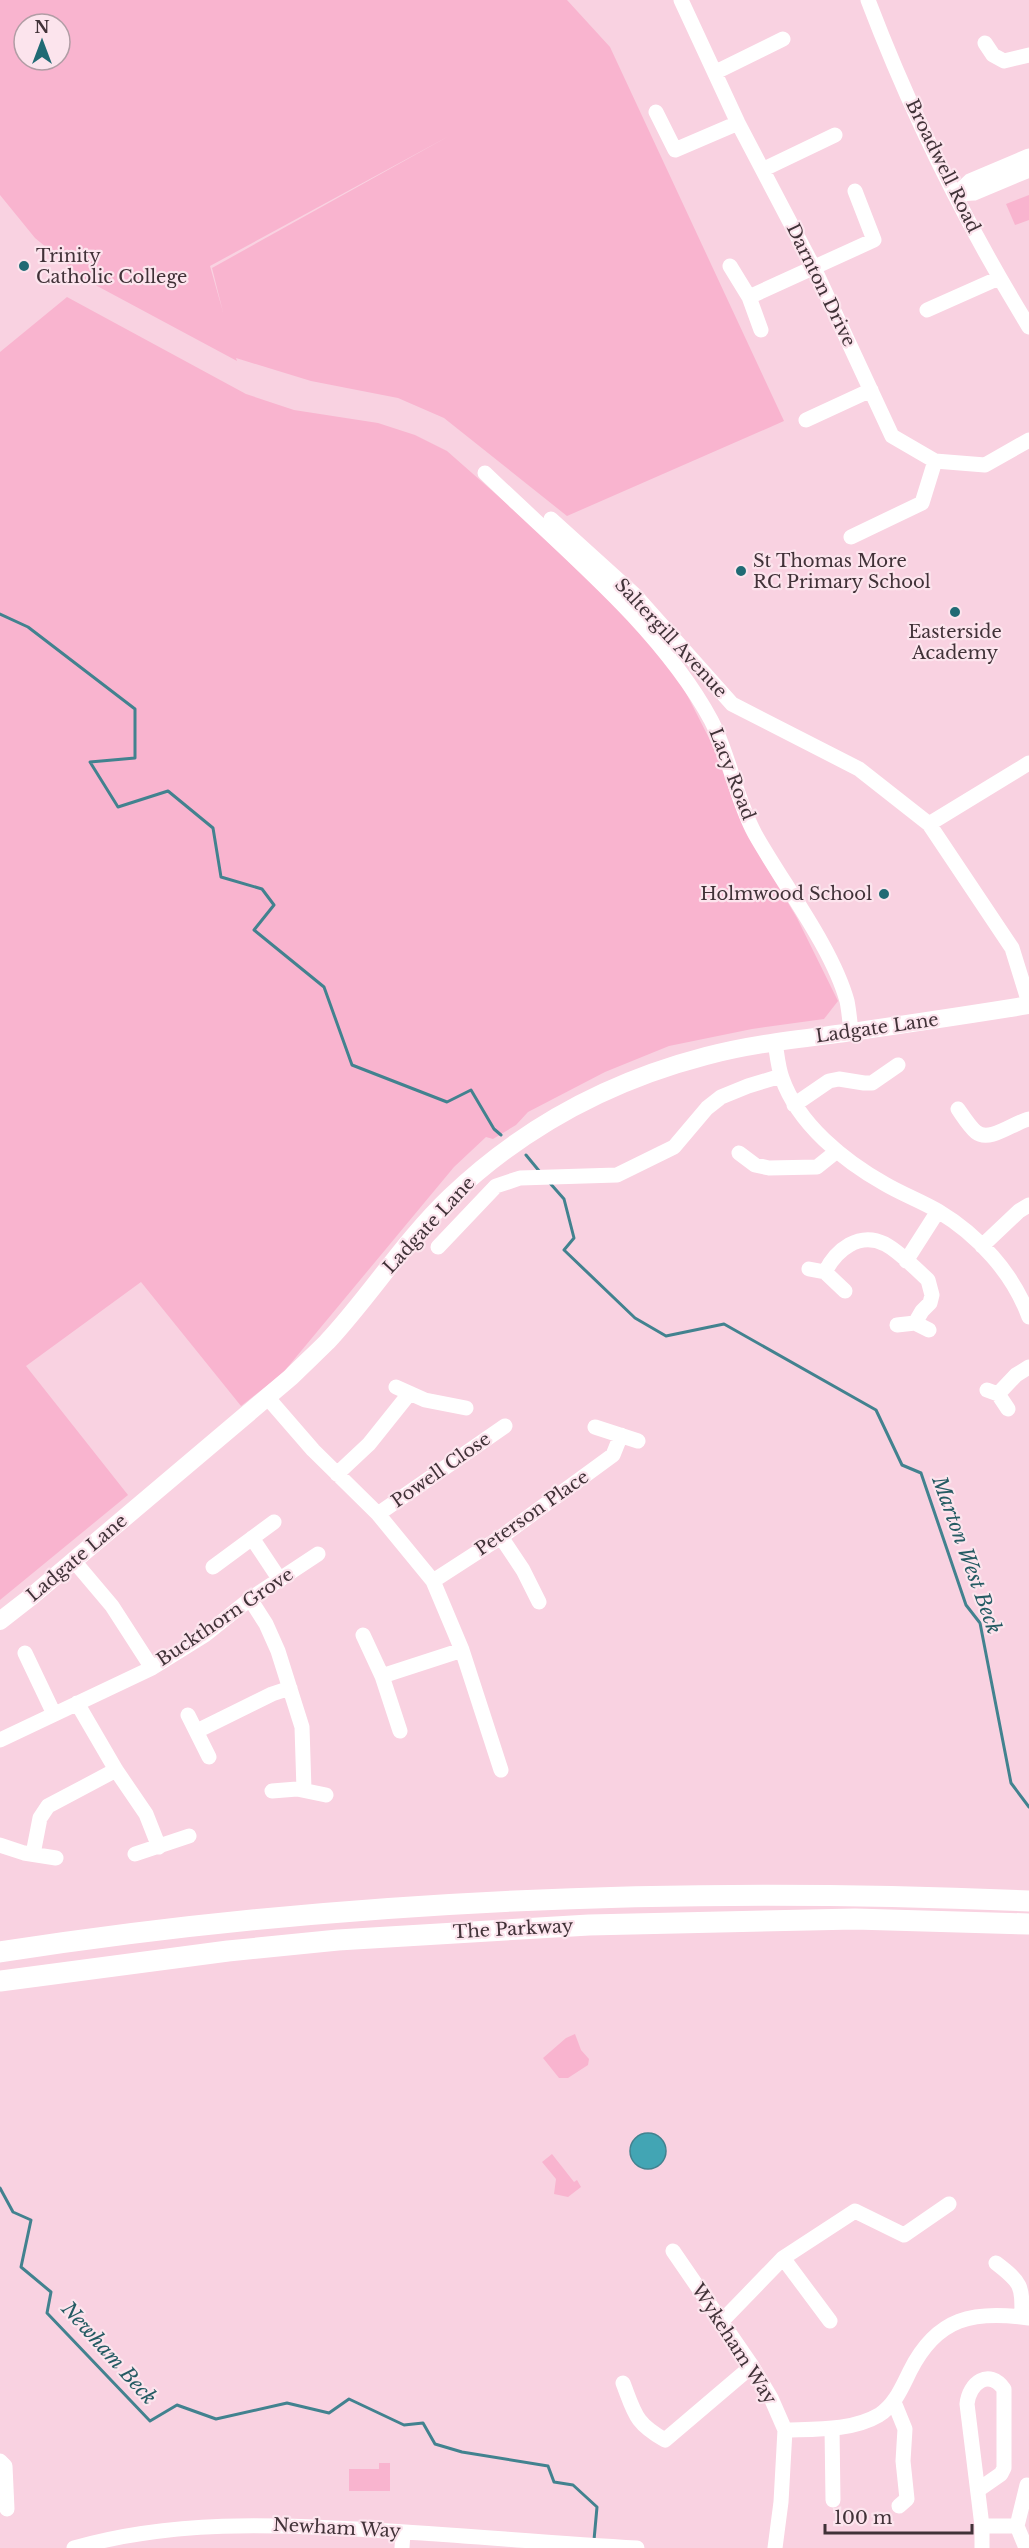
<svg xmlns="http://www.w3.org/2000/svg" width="1029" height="2548" font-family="'Libre Baskerville',serif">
	<rect width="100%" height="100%" fill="#f9d2e1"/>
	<!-- green -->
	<path fill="#f9b4cf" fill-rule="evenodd" d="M0 0H567L610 47 784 421 567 516 444 418 398 398 311 381 236 358 237 361 86 280 35 238 0 195ZM24 24H60V60H24ZM449 136 212 268 223 312 210 266Z
		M1029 195V220L1015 225 1006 204Z
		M67 297 246 394 294 410 378 423 415 435 447 451 523 518 633 624 682 685 711 742 748 836 797 918 838 1001 824 1019 752 1029 669 1046 605 1072 528 1112 516 1125 493 1139 486 1137 454 1167 282 1374 241 1406 141 1282 26 1366 128 1495 0 1600V352Z
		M575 2034 581 2050 589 2059 588 2065 568 2078H559L543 2058 566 2038Z
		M552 2154 574 2182 577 2180 581 2187 568 2197 554 2194 556 2179 542 2162Z
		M379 2463H390V2491H349V2469H379Z"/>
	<!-- water -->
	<path fill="#42a5b4" stroke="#42828f" stroke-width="1.5" d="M630 2151a18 18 0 1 1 36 0a18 18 0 1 1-36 0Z"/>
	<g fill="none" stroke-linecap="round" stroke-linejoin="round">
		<!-- stream -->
		<path stroke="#42828f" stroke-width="3" d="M0 614 28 627 135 709V758L90 762 118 807 168 791 213 828 221 877 262 889 274 905 254 930 324 987 352 1065 447 1102 471 1090 494 1129 501 1135
			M526 1155 540 1172
			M549 1182 564 1199 574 1238 564 1250 635 1318 666 1336 724 1324 876 1410 902 1465 921 1473 966 1605 980 1623 1011 1783 1029 1807
			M0 2188 13 2212 31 2220 21 2267 51 2292 47 2313 150 2421 177 2405 216 2419 287 2403 329 2413 349 2399 404 2425 423 2423 435 2444 462 2452 548 2466 554 2482 573 2485 597 2507 594 2540"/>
		<!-- minor -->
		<path stroke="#fff" stroke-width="15" d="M681 0 738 123 814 268 892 436 935 461 985 465 1029 440
			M868 0C911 113 966 224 1029 327
			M985 43 993 55 1004 61 1029 55
			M716 72 783 39
			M656 112 675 150 738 123
			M764 169 835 135
			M956 194 970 181 1029 156
			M956 194 974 193 1029 170
			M730 266 749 297 761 330
			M749 297 874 240 855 191
			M927 310 999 278
			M806 420 871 390
			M485 473C560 546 661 627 711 720 730 756 735 797 755 834 783 884 832 947 847 1001 849 1011 850 1022 851 1032
			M551 519 635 595 732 704 859 769 929 824 1012 948 1029 1003
			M851 537 922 503 935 461
			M929 824 1029 763
			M775 1042C777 1054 778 1067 782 1078 798 1124 844 1161 885 1184 902 1194 921 1201 938 1211 978 1235 1013 1273 1029 1317
			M794 1105 829 1081 839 1079 864 1083H872L898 1065
			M958 1109C963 1116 969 1126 976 1132 990 1143 1014 1122 1029 1119
			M739 1153 755 1165 769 1168 817 1167 837 1151
			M982 1246 1019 1211 1029 1205
			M438 1247 496 1186 520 1178 617 1175 674 1147 707 1108 721 1097 748 1086 781 1076
			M906 1261 938 1211
			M809 1269 825 1272 845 1291
			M825 1272C836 1250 859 1231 885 1244 900 1252 915 1268 928 1280L932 1295 930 1303 922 1311 915 1323
			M897 1325 915 1323 929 1330
			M396 1387 425 1400 466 1408
			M987 1390 998 1394 1008 1409
			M998 1394 1016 1375 1029 1367
			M267 1397 313 1450 378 1514 433 1581 462 1650 501 1770
			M595 1427 638 1441
			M337 1474 369 1444 409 1394
			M378 1514 505 1426
			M501 1537 523 1570 539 1602
			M252 1538 280 1580
			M74 1561 112 1606 152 1668
			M213 1567 274 1522
			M433 1581 501 1537 613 1455 621 1435
			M250 1599 266 1624 278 1651 302 1727 304 1790
			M363 1635 382 1676 400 1731
			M25 1653 54 1714
			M382 1676 462 1650
			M77 1703 116 1770 146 1814 159 1847
			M188 1715 209 1757
			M197 1731 272 1694 290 1688
			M0 1740 152 1668 205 1635 250 1599 318 1554
			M272 1791 297 1789 326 1795
			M0 1845 24 1853 56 1858
			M33 1854 40 1818 48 1806 116 1770
			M135 1854 189 1836
			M673 2251 752 2366 771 2398 785 2430 781 2502 775 2548
			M783 2258 830 2321
			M996 2263C1022 2283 1022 2285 1022 2317
			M722 2321 783 2258 855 2211 904 2235 949 2204
			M623 2383C635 2414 635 2423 665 2440L752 2366
			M894 2402 905 2429 903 2461 907 2499 899 2506
			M832 2428 833 2500
			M785 2430C815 2429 852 2431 879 2415 895 2405 902 2387 910 2371 937 2317 974 2310 1029 2318
			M0 2461 5 2466 7 2509
			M978 2490 1001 2474 1004 2468V2389C989 2368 969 2383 967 2404L982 2526V2548
			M982 2526H1017L1027 2485
			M1017 2526 1026 2548
			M74 2548C172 2520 273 2524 373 2530 461 2535 549 2543 637 2548
			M402 2548 403 2532"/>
		<!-- major -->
		<path stroke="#fff" stroke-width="18" d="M0 1621 32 1596 291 1377C303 1365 315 1354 327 1342 370 1296 404 1241 450 1197 522 1128 610 1081 706 1056 751 1044 799 1039 845 1033 906 1024 968 1015 1029 1005"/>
		<!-- highway -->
		<path stroke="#fff" stroke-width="21" d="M0 1952C340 1899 686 1886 1029 1901
			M0 1981 228 1951 338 1940 589 1925 855 1919 1029 1924"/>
	</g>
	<!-- markers -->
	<g fill="#206a74" stroke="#fce4ed" stroke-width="2">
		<circle cx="24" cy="266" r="6"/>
		<circle cx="741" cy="571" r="6"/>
		<circle cx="955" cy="612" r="6"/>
		<circle cx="884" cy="894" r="6"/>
	</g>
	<g text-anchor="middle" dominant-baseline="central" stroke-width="4.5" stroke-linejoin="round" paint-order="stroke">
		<!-- street labels -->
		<g font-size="18" fill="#413238" stroke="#fce4ed">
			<text transform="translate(943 166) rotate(64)">Broadwell Road</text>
			<text transform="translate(821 285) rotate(64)">Darnton Drive</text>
			<text transform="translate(671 638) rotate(47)">Saltergill Avenue</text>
			<text transform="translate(732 774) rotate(69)">Lacy Road</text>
			<text transform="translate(877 1028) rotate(-8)">Ladgate Lane</text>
			<text transform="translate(429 1225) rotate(-47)">Ladgate Lane</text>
			<text transform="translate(441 1470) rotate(-35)">Powell Close</text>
			<text transform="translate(532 1513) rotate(-35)">Peterson Place</text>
			<text transform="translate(77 1558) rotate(-40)">Ladgate Lane</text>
			<text transform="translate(225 1617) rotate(-34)">Buckthorn Grove</text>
			<text transform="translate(513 1929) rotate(-3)">The Parkway</text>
			<text transform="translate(734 2344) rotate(57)">Wykeham Way</text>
			<text transform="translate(337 2528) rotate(3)">Newham Way</text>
		</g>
		<!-- poi labels -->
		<g font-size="18" fill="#413238" stroke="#fce4ed" text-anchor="start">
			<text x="36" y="256">Trinity<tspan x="36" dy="21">Catholic College</tspan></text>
			<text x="753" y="561">St Thomas More<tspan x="753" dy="21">RC Primary School</tspan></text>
			<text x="955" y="632" text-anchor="middle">Easterside<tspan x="955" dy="21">Academy</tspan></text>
			<text x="872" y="894" text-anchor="end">Holmwood School</text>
		</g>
		<!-- water labels -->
		<g font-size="20" font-style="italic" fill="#245b63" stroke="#fce4ed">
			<text transform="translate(967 1555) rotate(70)">Marton West Beck</text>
			<text transform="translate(109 2353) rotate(48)">Newham Beck</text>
		</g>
	</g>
	<!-- north arrow -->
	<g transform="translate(42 42)"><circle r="28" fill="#fce4ed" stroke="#b19da5" stroke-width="1.5"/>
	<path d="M0-4.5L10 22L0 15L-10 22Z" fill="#206a74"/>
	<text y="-9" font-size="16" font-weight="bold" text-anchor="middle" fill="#413238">N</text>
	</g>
	<!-- scale -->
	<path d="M825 2524v9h147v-9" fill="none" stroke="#413238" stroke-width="3"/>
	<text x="834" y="2524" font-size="18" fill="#413238" stroke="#fce4ed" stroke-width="4.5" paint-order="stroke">100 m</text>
</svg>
